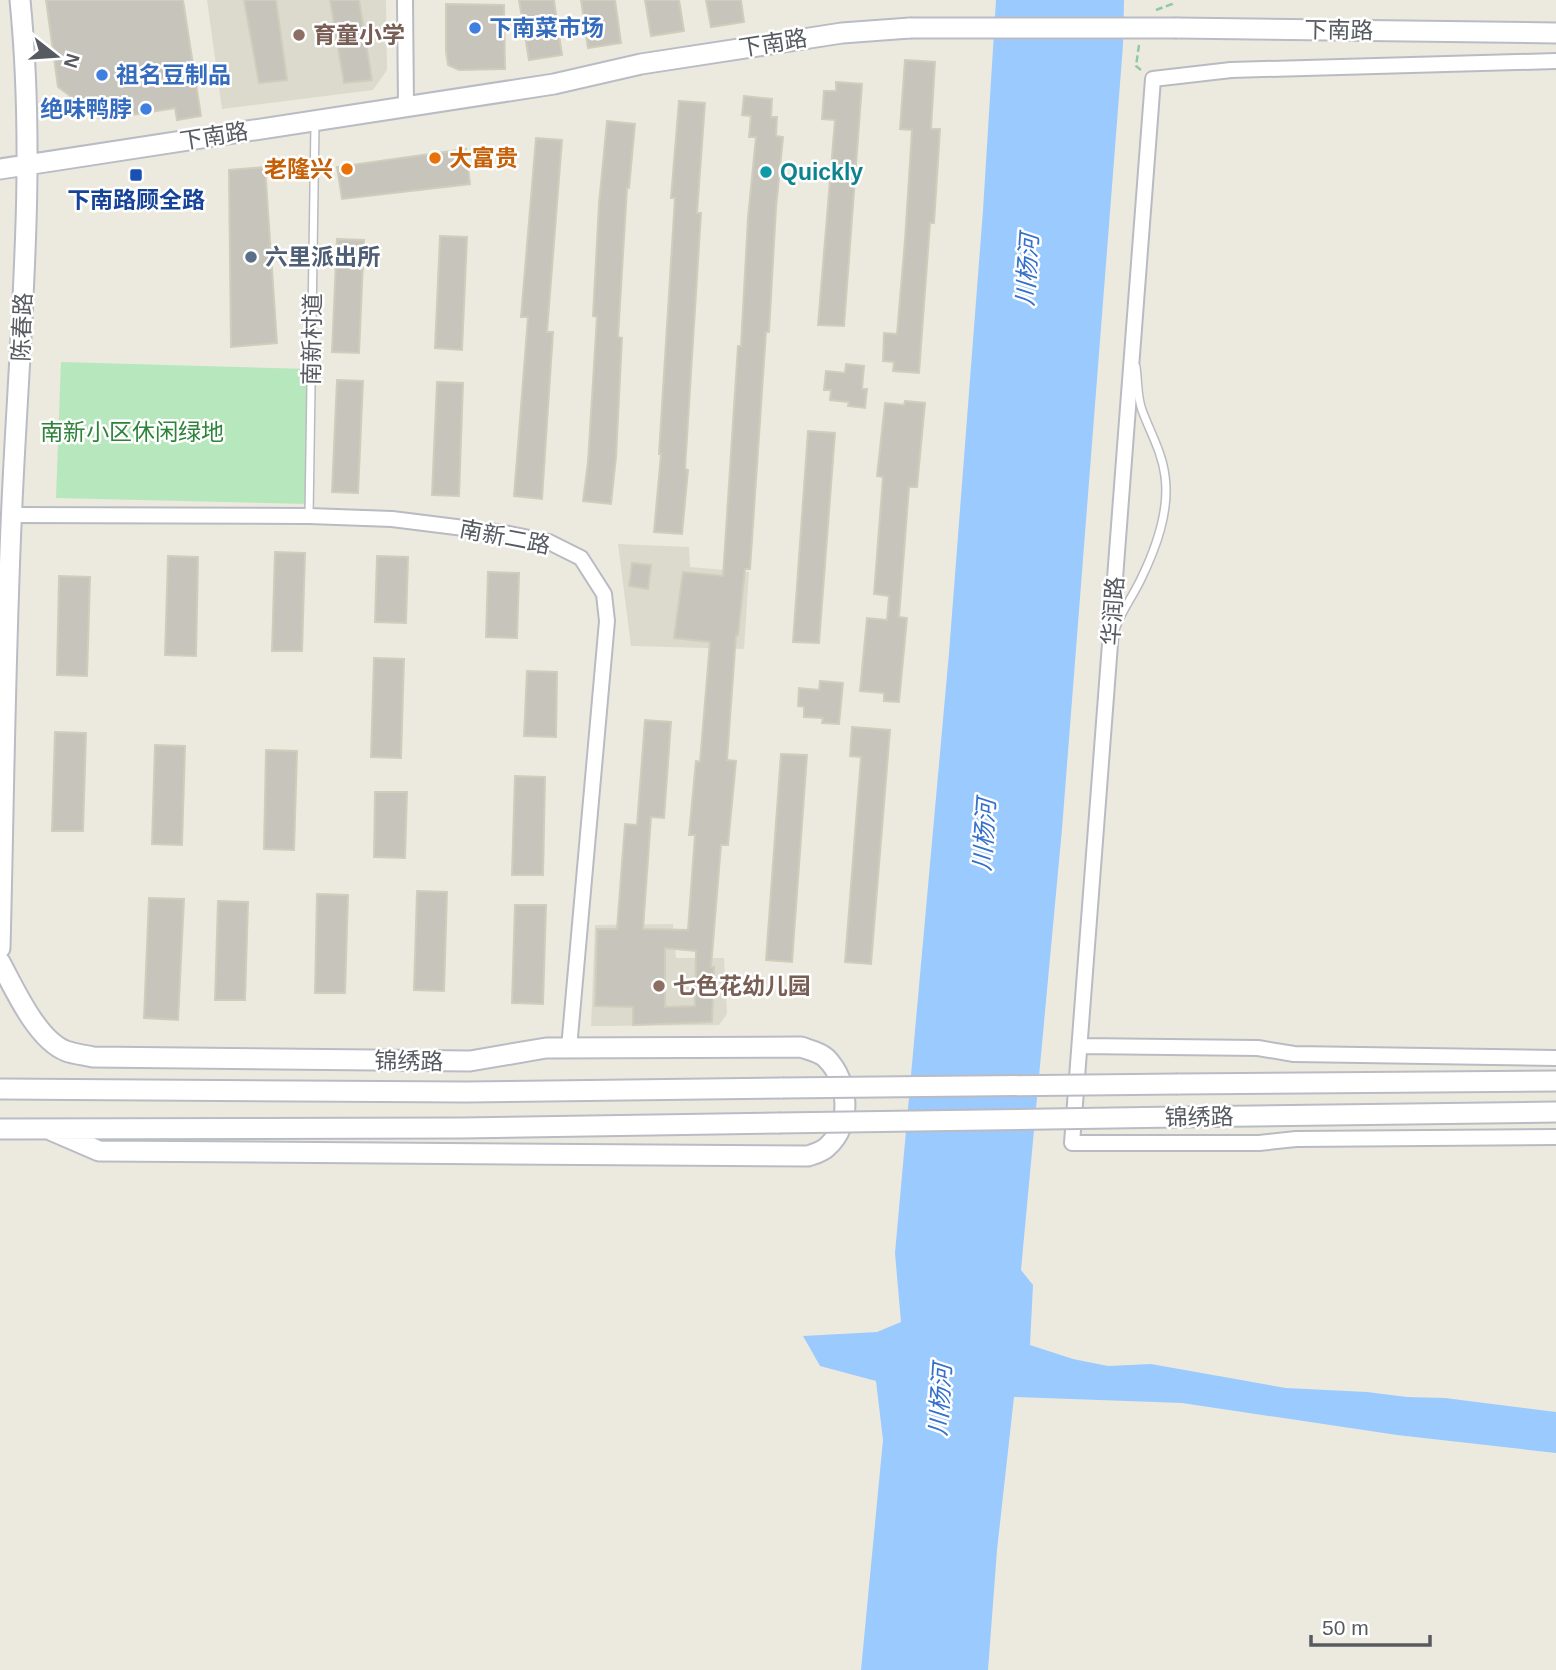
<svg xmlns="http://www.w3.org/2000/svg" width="1556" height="1670" font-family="Helvetica,'Noto Sans SC',sans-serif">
	<rect width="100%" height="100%" fill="#eceade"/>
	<!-- education -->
	<path fill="#dbdacd" d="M207 0H386L387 70 373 90 222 109Z
		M618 544 689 547 690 567 749 572 744 649 631 646Z
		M673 924 676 958H724L727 1014 719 1025 591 1026 595 925Z"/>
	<!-- green -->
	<path fill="#b7e7bc" d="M61 362 310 369 307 504 56 498Z"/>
	<!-- water -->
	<path fill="#9bcaff" d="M996 0H1124L1123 45 1062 829 1021 1270 1033 1285 1030 1345 1073 1359 1108 1366 1151 1364 1286 1388 1367 1392 1407 1397 1445 1398 1556 1412V1453L1397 1435 1182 1403 1014 1397 997 1550 988 1670H861L883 1440 876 1381 820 1366 803 1336 877 1332 901 1322 895 1253 949 653 983 210Z"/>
	<!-- building -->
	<path fill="#c7c4bb" stroke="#d1cdbc" stroke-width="2" fill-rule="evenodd" d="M46 0H183L201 116 177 120 175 108 102 120 58 87Z
		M244 0H276L287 80 259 83Z
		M330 0H359L372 80 344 83Z
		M519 0H554L562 55 529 60Z
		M581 0H615L621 43 588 48Z
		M645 0H679L684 31 651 36Z
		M706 0H741L744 22 711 27Z
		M446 4 504 5 505 69 459 70 448 65 446 51Z
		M905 60 935 62 931 129H940L934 223H930L919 373 893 371 894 362 883 361 884 333 897 334 905 240 912 130 900 129Z
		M836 82 862 84 844 326 818 325 835 120 822 119 824 91H836Z
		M744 96 772 99 771 117H777L776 136 783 137 776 208 769 332H766L750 569H745L738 635H736L727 760 736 761 728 845H721L711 967H714L712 1022 633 1025V1007L595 1006 597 929H617L625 824 637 825 645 720 671 722 664 818 651 817 643 929 688 930 695 835H689L696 761 700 762 710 642 674 638 683 572 723 576 738 346H741L748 218 756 137H749L751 116 742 115ZM665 948 696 951 695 1006 665 1007Z
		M679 101 705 103 697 213H701L685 469 688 470 682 534 654 532 661 454H659L675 198H671Z
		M607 121 635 124 629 188H627L618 337 622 338 616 457 611 504 583 501 588 462 597 317 593 316 599 204Z
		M536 138 562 140 547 332H553L542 499 514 496 528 317H521Z
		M466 149 470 184 342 199 337 167Z
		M265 167 277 343 231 347 229 170Z
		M440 236 467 237 462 350 435 348Z
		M337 239 364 240 359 353 332 352Z
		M846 364 864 366 862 389H867L865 408 848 406 849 402 830 400 831 390H824L826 371 845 373Z
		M337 380 363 381 358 493 332 492Z
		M437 382 463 383 459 496 432 495Z
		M905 401 925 403 917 487H909L899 617 907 618 899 702 884 701V693L860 691 867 618 887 620 889 596 874 594 883 477 877 476 885 403 904 405Z
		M808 431 835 433 819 643 793 642Z
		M275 552 305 553 302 651H272Z
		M168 556 198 557 196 656 165 655Z
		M377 556 408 557 406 623 375 622Z
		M632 563 651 565 648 589 629 586Z
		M488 572 519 573 517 638 486 637Z
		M59 576 90 577 87 676 57 675Z
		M374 658 404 659 401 758 371 757Z
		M527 671 557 672 556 737 524 736Z
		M820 681 843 683 839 724 822 723 823 718 804 717V707L798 706 799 688 819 690Z
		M852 727 890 730 871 964 845 962 861 757 850 756Z
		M55 732 86 733 83 831H52Z
		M155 745 185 746 182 845 152 844Z
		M266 750 297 751 294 850 264 849Z
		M781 754 807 755 792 962 766 960Z
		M515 776 545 777 543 875H512Z
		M375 792H407L405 858 374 857Z
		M417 891 447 892 444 991 414 990Z
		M317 894 348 895 345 993H315Z
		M149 898 184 899 178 1020 144 1018Z
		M218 901 248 902 245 1000H215Z
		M515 905H546L543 1004 512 1003Z"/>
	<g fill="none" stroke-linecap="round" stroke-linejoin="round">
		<!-- lane casing -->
		<g stroke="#b9bbc2" stroke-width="10">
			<path id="lane" d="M309 516 315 124
				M1116 627C1122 610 1133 596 1141 579 1156 548 1170 511 1165 476 1162 452 1150 432 1142 410 1137 397 1138 381 1136 367"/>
		</g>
		<!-- street casing -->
		<g stroke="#b9bbc2" stroke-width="18">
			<path id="street" d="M405 0 406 106
				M1556 61 1231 70 1153 79 1072 1143H1259L1296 1139 1556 1137
				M12 515 309 516 392 519 504 533 549 542 581 558 604 594 607 621 569 1048
				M1080 1046 1258 1048 1294 1054 1556 1058"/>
		</g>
		<!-- secondary casing -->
		<g stroke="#b9bcc4" stroke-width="23">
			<path id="secondary" d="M1177 28 1556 33
				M0 169 554 84 641 64 842 33 910 28
				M0 948C4 793 5 637 13 482 21 321 36 160 20 0
				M0 962C14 988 37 1040 66 1051 74 1054 84 1055 93 1057L470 1061 546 1048 801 1047C809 1050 820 1052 826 1058 849 1081 853 1124 827 1147 822 1152 814 1154 808 1156L99 1151 48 1129
				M1178 1084 1556 1081
				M0 1089 466 1092 782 1088
				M1177 1117 1556 1112
				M0 1129 461 1128 778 1123"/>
		</g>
		<!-- path -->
		<path stroke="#91c8a5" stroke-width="2.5" stroke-dasharray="7 3.5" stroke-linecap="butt" d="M1156 10 1172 4V0
			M1139 45 1136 66 1141 70"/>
		<!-- lane -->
		<use href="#lane" stroke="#fff" stroke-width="7"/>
		<!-- street -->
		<use href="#street" stroke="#fff" stroke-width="14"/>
		<!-- secondary -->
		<use href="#secondary" stroke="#fff" stroke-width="19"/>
		<!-- secondary-bridge casing -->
		<g stroke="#b9bcc4" stroke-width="23" stroke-linecap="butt">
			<path id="secondary-bridge" d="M910 28H1177
				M782 1088 1178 1084
				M778 1123 1177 1117"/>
		</g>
		<!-- secondary-bridge -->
		<use href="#secondary-bridge" stroke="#fff" stroke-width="19"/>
	</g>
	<!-- markers -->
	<g fill="#3f7fe0" stroke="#fff" stroke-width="2.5">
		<circle cx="475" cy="28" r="7"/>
		<circle cx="102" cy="75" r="7"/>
		<circle cx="146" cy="109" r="7"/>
	</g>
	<g fill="#8d6e63" stroke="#fff" stroke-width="2.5">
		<circle cx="299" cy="35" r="7"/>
		<circle cx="659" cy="986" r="7"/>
	</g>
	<g fill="#e8710a" stroke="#fff" stroke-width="2.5">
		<circle cx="435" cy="158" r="7"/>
		<circle cx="347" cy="169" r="7"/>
	</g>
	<circle fill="#0f9aa8" stroke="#fff" stroke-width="2.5" cx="766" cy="172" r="7"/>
	<rect fill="#1a4fb4" stroke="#fff" stroke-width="2.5" x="129" y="168" width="14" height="14" rx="3.5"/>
	<circle fill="#5c6f8a" stroke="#fff" stroke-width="2.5" cx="251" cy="257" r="7"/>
	<g text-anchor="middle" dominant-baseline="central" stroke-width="5" stroke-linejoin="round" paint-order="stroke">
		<!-- shop labels -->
		<g font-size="23" font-weight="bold" fill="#366cbe" stroke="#fff" text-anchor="start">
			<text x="489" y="28">下南菜市场</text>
			<text x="116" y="75">祖名豆制品</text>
			<text x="132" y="109" text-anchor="end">绝味鸭脖</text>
		</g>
		<!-- street labels -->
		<g font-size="23" fill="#575b61" stroke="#fff">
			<text transform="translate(1339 30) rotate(1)">下南路</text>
			<text transform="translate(773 43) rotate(-9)">下南路</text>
			<text transform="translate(214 136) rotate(-9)">下南路</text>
			<text transform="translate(22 327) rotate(-88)">陈春路</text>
			<text transform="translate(312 339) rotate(-89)">南新村道</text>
			<text transform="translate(505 537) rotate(11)">南新二路</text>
			<text transform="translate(1113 611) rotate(-86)">华润路</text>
			<text transform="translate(409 1061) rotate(1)">锦绣路</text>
			<text transform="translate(1199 1117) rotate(-1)">锦绣路</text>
		</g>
		<!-- education labels -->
		<g font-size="23" font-weight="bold" fill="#785e54" stroke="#fff" text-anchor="start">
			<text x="313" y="35">育童小学</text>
			<text x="673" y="986">七色花幼儿园</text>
		</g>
		<!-- food labels -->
		<g font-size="23" font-weight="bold" fill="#c56008" stroke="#fff" text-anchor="start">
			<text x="449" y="158">大富贵</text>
			<text x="333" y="169" text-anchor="end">老隆兴</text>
		</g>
		<!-- culture labels -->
		<g font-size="23" font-weight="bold" fill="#0d838f" stroke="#fff" text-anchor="start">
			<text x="780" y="172">Quickly</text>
		</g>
		<!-- transit labels -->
		<g font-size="23" font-weight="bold" fill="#164399" stroke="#fff">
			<text x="136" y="200">下南路顾全路</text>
		</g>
		<!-- service labels -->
		<g font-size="23" font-weight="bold" fill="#4e5e75" stroke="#fff" text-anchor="start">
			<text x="265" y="257">六里派出所</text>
		</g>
		<!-- park labels -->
		<g font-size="23" fill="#2d8339" stroke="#fff">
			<text x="132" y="432">南新小区休闲绿地</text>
		</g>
		<!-- water labels -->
		<g font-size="24" font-style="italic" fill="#3570cb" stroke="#fff">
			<text transform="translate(1027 270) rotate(-86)">川杨河</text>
			<text transform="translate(984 835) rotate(-86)">川杨河</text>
			<text transform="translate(940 1400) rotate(-86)">川杨河</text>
		</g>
	</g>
	<!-- north arrow -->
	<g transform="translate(56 56) rotate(107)" stroke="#ffffff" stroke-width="5" paint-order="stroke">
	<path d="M0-5L12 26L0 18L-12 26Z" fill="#575b61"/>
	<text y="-10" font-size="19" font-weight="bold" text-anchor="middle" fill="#575b61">N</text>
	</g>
	<!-- scale -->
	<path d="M1311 1635v10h119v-10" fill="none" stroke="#575b61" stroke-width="3.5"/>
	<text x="1322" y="1635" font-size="21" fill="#575b61" stroke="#ffffff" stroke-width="5" paint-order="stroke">50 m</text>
</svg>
